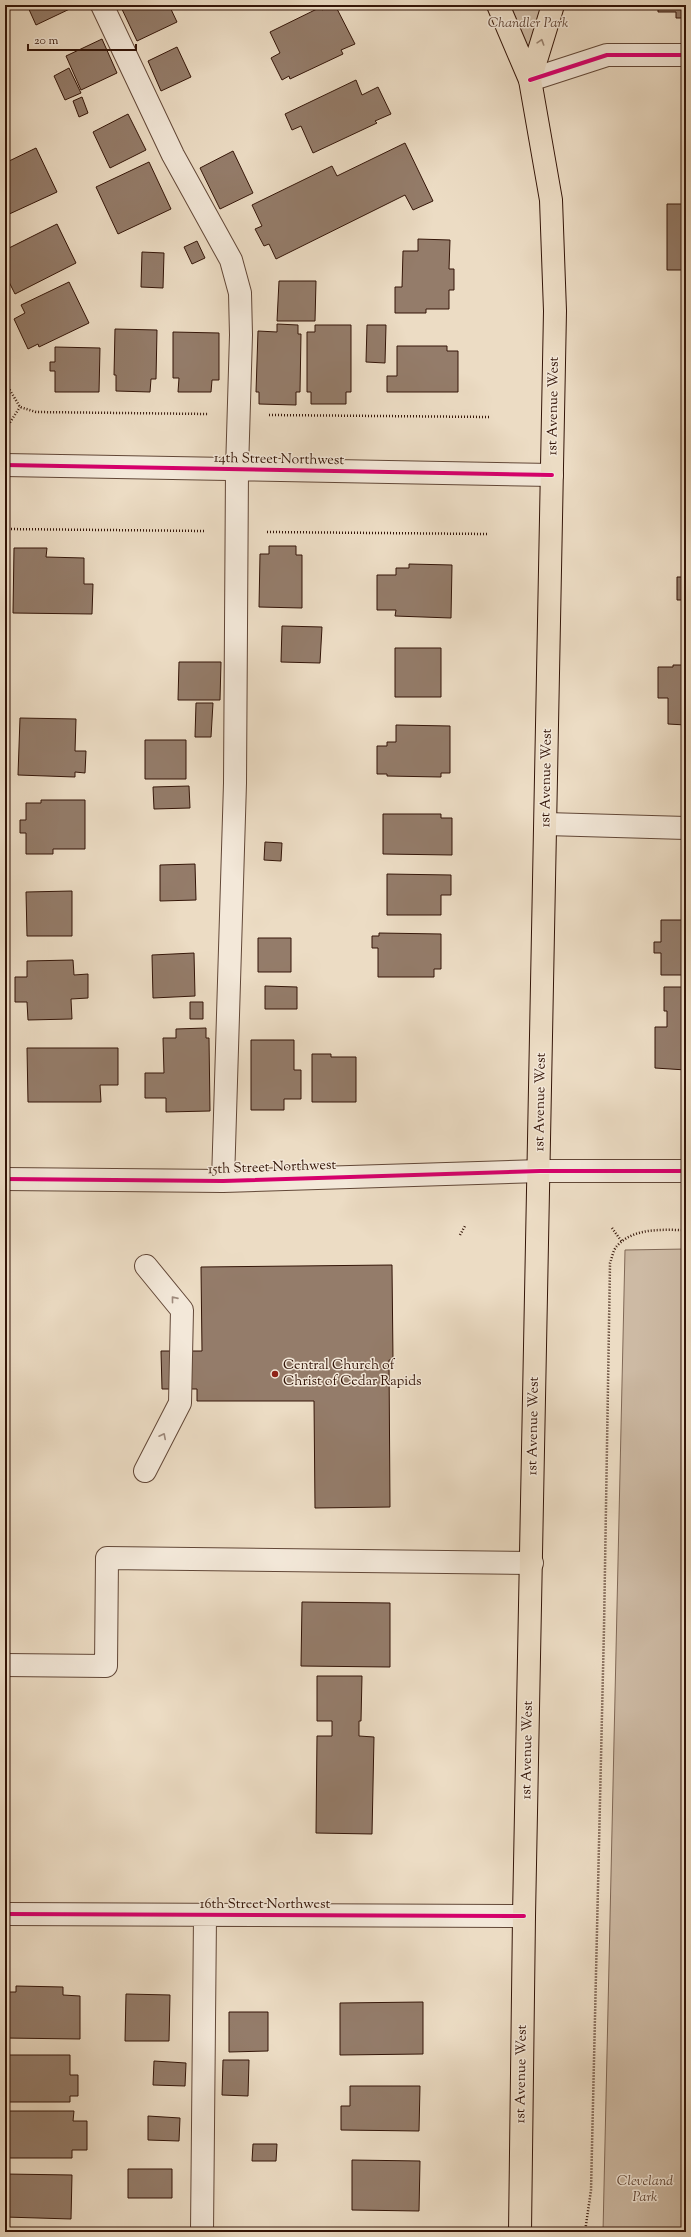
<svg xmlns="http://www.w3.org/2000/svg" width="691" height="2237" font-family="'Sorts Mill Goudy',serif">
	<rect width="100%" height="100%" fill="#ecdcc4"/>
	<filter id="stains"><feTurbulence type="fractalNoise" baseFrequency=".005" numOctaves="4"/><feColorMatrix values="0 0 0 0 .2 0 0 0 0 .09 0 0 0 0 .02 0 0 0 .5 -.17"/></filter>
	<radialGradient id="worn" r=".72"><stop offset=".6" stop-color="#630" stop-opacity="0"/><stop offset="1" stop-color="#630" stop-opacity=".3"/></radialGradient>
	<!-- green -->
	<path fill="#cdbaa4" stroke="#806856" d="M498 5H553L530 80Z
		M686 1249V2232H603L625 1250Z"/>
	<!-- building -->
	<path fill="#947c6a" stroke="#341508" d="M27 5H76V6L36 25Z
		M120 5H169L177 22 137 41Z
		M332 5H335L355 44 341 50 343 54 290 79 289 76 282 80 271 58 280 53 270 32 321 7 322 10Z
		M658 5H686V18H676V12H658Z
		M102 39 117 73 81 90 66 56Z
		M177 47 191 77 161 91 148 61Z
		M69 68 81 93 65 100 54 76Z
		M356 80 362 95 378 87 391 114 375 121 377 123 313 153 301 126 292 130 285 114Z
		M82 97 88 113 79 117 73 101Z
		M128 114 146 150 110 168 93 132Z
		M405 143 433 201 413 210 405 195 276 259 269 244 264 246 255 229 262 226 252 205 332 166 337 176Z
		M36 148 57 192 5 216V163Z
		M233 151 253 193 220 209 200 168Z
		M149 162 171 209 118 234 96 187Z
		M667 204H686V270H667Z
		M57 224 76 263 15 294 5 274V250Z
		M418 239 450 240 449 269H454V290H449V309H426V313H395V287H402L403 251H418Z
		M197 241 205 258 192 264 184 247Z
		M142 252 164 253 163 288 141 287Z
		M279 281H316L315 321H277Z
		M69 282 89 323 39 347 38 344 28 349 14 319 25 313 21 305Z
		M277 324 298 325V334H301L300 392H296V405L259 404V392H256L258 331 277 332Z
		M315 325H351V392H346V404H311V392H307V332H315Z
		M367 325H386L385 363 366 362Z
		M115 329 157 330 156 379H151L150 392 116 391V375H114Z
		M173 332 219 333V380H212L211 392H178L179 378H173Z
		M397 346H447V351H458V392H387V376H397Z
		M55 347 100 348 99 392H55V371H50V362H55Z
		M269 546H296V555H302V608L259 607 260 554H269Z
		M14 548H47L46 557 84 558V584H93L92 614 13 613Z
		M409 564 452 565 451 618 395 616 396 610H377V575H396V568H409Z
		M677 577H686V606V600H677Z
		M282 626 322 627 320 663 281 662Z
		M395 648H441V697H395Z
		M179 662H221L220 700H178Z
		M673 665H686V725L668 724V698H658V667H673Z
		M196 703H213L211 737H195Z
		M20 718 76 719 75 751H86L85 773 75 772V777L18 775Z
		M396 725 450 726V773H441V777L387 776V774H377V746H387V742H396Z
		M145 740H186V779H145Z
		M189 786 190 808 154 809 153 787Z
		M41 800H85V849H53V854H26V833H20V820H26V803H41Z
		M383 814H441V818H452V855L383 854Z
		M265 842 282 843 281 861 264 860Z
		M195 864 196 900 160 901V865Z
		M387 874 451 875V895H441V915H387Z
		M72 891V936H27L26 892Z
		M661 920H686V975H661V953H654V942H661Z
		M379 933 441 934V969H434V977H378V948H372V936H379Z
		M258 938H291V972H258Z
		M194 953 195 996 153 998 152 955Z
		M73 960 74 975 88 974V998L71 999 72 1019 28 1020 27 1002H15V977H27V961Z
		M265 986 297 987V1009H265Z
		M664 987H686V1070L655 1068V1027H667V1011H664Z
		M190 1002H203V1019H190Z
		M206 1028V1038H209L210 1111 166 1112V1098H145V1073H164L163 1038H176V1029Z
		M251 1040H294V1070H301V1099H284V1110H251Z
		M27 1048H118V1085H100L101 1102H28Z
		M312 1054H331V1057H356V1102H312Z
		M392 1265 393 1360H389L390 1507 315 1508 314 1401H197V1389H162L161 1351H202L201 1267Z
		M302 1602 390 1603V1667L301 1666Z
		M317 1676H362L361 1721H359V1736L374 1737 372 1834 316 1833 317 1736H332V1721H317Z
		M16 1986 63 1987V1995L80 1996V2039L5 2038V1992H16Z
		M126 1994 170 1995 169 2041H125Z
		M423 2002V2054L340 2055V2003Z
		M229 2012H268V2051L229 2052Z
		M9 2055H70V2075H78V2096H70V2102H5V2059H8Z
		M223 2060H249L248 2096 222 2095Z
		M154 2061 186 2063 185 2086 153 2085Z
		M350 2086H420L419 2131 341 2130V2106H350Z
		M5 2111H74L73 2121H87V2150H72V2158H5Z
		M148 2116 180 2118 179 2141 148 2140Z
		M253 2144H277L276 2161H252Z
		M352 2160 420 2161 419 2211 352 2210Z
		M128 2169H172V2198H128Z
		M5 2174 72 2175 71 2219 5 2217Z
		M250 2229H289V2232H250Z"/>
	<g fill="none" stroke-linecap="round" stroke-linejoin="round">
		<!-- minor casing -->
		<g stroke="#624737" stroke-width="24">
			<path id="minor" d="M102 5 173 155 231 260 240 293 241 335 237 470 235 783 223 1181
				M530 80 607 55H686
				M5 465 552 475
				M546 824 686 828
				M5 1179 223 1181 540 1171H686
				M145 1471 180 1403 182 1310 146 1266
				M5 1665 106 1666 107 1558 532 1563
				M5 1914 524 1916
				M202 2232 205 1916"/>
		</g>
		<!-- major casing -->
		<g stroke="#341508" stroke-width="24">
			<path id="major" d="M498 5 530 80 551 200 555 311 524 1916 520 2232
				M530 80 553 5"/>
		</g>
		<!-- path -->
		<path stroke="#341508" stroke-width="2.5" stroke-dasharray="1 2" stroke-linecap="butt" d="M5 382 20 407 36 412 208 414
			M269 415 490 417
			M5 430 20 407
			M5 529 206 531
			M267 532 488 534
			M612 1228 622 1242
			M460 1235 465 1226
			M585 2232 591 2190 604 1628 610 1263C612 1258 613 1250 617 1246 634 1227 663 1230 686 1230"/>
		<!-- minor -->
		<use href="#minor" stroke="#f3e8d9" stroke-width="22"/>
		<!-- major -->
		<use href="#major" stroke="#ecdcc4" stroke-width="22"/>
		<!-- cycleway casing -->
		<g stroke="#f3e8d9" stroke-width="6">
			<path id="cycleway" d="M530 80 607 55H686
				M5 465 552 475
				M5 1179 223 1181 540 1171H686
				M5 1914 524 1916"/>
		</g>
		<!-- cycleway -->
		<use href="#cycleway" stroke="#d6006c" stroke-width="4"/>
	</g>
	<!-- one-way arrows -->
	<defs><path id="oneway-chevron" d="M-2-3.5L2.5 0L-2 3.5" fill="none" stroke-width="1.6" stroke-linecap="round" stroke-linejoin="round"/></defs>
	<use stroke="#99826f" href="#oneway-chevron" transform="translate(541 42) rotate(-72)"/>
	<g stroke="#9d897b">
		<use href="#oneway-chevron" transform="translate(174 1299) rotate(-129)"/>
		<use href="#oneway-chevron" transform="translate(163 1436) rotate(-63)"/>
	</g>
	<!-- markers -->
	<circle fill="#8f2418" stroke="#f3e8d9" stroke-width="1.5" cx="275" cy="1374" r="4"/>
	<g text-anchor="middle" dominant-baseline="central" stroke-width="3" stroke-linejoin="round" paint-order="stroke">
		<!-- park labels -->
		<g font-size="14" font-style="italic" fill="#624737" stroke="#f3e8d9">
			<text x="528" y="24">Chandler Park</text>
			<text x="645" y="2182">Cleveland<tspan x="645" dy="16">Park</tspan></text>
		</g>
		<!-- street labels -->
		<g font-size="14" fill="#341508" stroke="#f3e8d9">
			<text transform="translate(554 406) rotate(-89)">1st Avenue West</text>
			<text transform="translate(279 460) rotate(1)">14th Street Northwest</text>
			<text transform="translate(547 778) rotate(-89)">1st Avenue West</text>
			<text transform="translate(541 1102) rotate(-89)">1st Avenue West</text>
			<text transform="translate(272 1168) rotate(-2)">15th Street Northwest</text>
			<text transform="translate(534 1426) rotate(-89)">1st Avenue West</text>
			<text transform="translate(528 1750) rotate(-89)">1st Avenue West</text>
			<text x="265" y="1905">16th Street Northwest</text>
			<text transform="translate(522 2074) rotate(-89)">1st Avenue West</text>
		</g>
		<!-- poi labels -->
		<g font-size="14" fill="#341508" stroke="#f3e8d9" text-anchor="start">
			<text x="283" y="1366">Central Church of<tspan x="283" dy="16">Christ of Cedar Rapids</tspan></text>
		</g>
	</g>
	<!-- margin -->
	<rect width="691" height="2237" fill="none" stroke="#ecdcc4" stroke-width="20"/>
	<rect x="6" y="6" width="679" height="2225" fill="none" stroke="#341508" stroke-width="2"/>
	<rect x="10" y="10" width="671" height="2217" fill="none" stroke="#341508"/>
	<!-- scale -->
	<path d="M28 44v6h108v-6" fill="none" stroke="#341508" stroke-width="2"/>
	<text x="34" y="44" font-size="12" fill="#341508" stroke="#f3e8d9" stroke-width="3" paint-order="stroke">20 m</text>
	<rect width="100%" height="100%" filter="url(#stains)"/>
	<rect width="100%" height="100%" fill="url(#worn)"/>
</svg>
